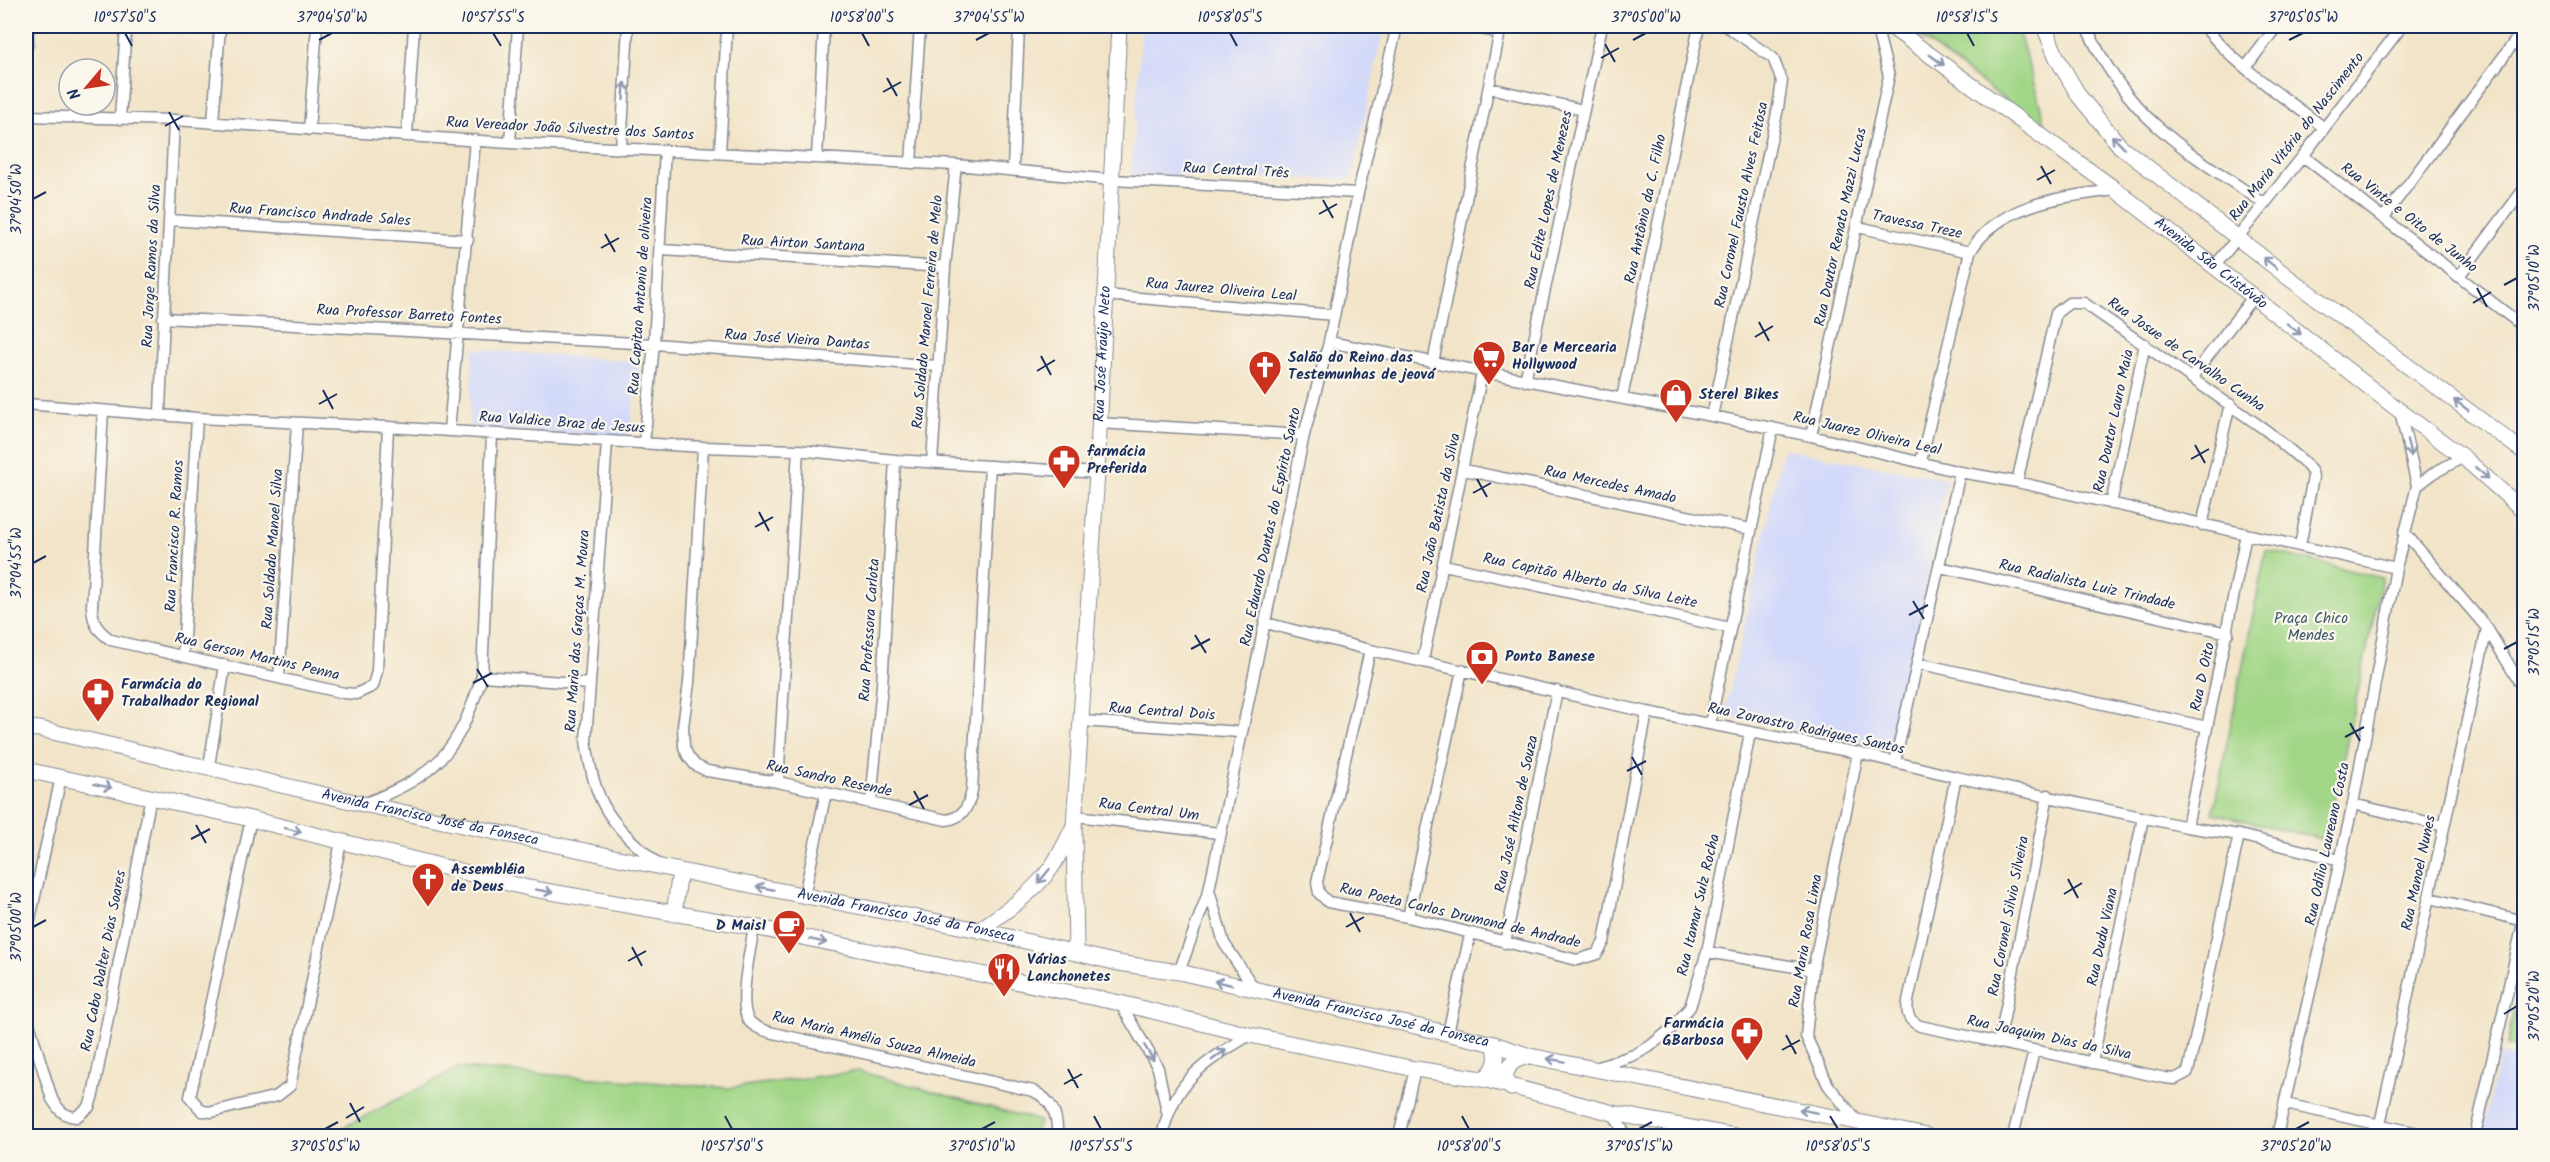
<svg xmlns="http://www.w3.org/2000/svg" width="2550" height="1162" font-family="Kalam,sans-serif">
	<rect width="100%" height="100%" fill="#fbf7ec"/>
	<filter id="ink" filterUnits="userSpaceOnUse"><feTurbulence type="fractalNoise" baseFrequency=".0167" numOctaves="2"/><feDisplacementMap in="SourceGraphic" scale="12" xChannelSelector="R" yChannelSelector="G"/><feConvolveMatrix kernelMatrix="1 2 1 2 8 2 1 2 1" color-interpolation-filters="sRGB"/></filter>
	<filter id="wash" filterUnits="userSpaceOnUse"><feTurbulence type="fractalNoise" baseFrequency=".008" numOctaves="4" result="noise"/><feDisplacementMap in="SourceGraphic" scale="24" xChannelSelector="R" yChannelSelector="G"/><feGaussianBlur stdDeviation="1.35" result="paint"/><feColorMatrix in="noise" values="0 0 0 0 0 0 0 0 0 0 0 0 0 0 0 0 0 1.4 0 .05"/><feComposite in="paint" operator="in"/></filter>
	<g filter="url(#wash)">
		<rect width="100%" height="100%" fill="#f2e4c8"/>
		<!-- built -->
		<path fill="#d3d9f9" d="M1142 26H1384L1352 179 1131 175Z
			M473 349 639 362 629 437 469 428Z
			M1783 449 1947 479 1893 749 1724 716Z
			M2500 1054 2524 1058V1136H2481Z"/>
		<!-- green -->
		<path fill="#a1d686" stroke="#5e8272" stroke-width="1.5" d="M1906 26H2017L2048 132Z
			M2266 550 2382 578 2326 840 2213 813Z
			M2515 1003 2524 1004V1049L2507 1045Z
			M458 1068 729 1088 858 1071 1040 1121 1033 1136H327Z"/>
	</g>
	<g filter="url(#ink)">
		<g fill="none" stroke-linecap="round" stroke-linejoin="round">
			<!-- street casing -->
			<g stroke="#868a93" stroke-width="13">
				<path id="street" d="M1467 26 1500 33
					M2086 26C2102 62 2127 100 2157 126 2190 156 2229 179 2265 204
					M2204 26C2235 66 2283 96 2323 127
					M2246 67 2277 26
					M1490 88 1583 110
					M26 116 174 120 510 143 956 165 1112 180 1358 193
					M120 119 126 26
					M213 123 220 26
					M309 130 317 26
					M407 135 414 26
					M510 143 518 26
					M621 149 628 26
					M720 153 727 26
					M2303 156 2524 327
					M817 157 824 26
					M911 163 920 26
					M1013 169 1019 26
					M2384 217 2524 29
					M170 220 468 240
					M1858 227 1970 252
					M661 250 945 267
					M2214 267 2303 156 2402 26
					M2459 276 2524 189
					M1105 295 1334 315
					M163 318 654 344 937 366
					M1329 342 1712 416 1811 436 1960 472 2017 482 2396 568
					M1433 363 1501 26
					M2192 377 2253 297
					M1525 381 1602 26
					M1622 398 1699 26
					M26 404 197 418 388 427 703 447 798 450 895 460 1097 473
					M103 411 92 607C93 624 97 630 111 640L344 693 356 694 373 686 377 671 388 427
					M160 414C163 316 170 218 174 120
					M1712 416 1778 108 1782 81 1773 58 1726 26
					M1098 423 1304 435
					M449 431 475 140
					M1811 436 1889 76 1876 26
					M607 442 586 740C595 807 610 823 659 865
					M644 444 654 344 665 150
					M703 447 689 683 683 726 684 747 688 756 695 765 707 771 778 782 946 820C964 818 969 805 972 790L990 466
					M1921 461 1970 252C2000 202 2063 197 2116 190
					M932 462 945 267 956 165
					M1464 470 1750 529
					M2017 482 2056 313 2069 303H2084L2267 431 2304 462 2312 472 2313 477 2300 546
					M2417 486 2434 473 2463 457
					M2111 504 2145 344
					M2202 525 2230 404
					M2404 532 2487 628 2524 690
					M1444 565 1730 628
					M1940 567 2228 633
					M1266 623 1370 650 1647 712 1858 753 1956 777 2187 827 2239 835 2340 860
					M1370 650 1317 882 1319 893 1328 902 1408 917 1577 960 1597 954 1604 942 1647 712
					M183 654 197 418
					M1423 660 1482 373
					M1917 663 2207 727
					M482 676 590 684
					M279 677 297 424
					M1082 721 1240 732
					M1710 724 1773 428
					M1895 762 1960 472
					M209 766 225 665
					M1956 777 1908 1001C1906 1014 1908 1020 1920 1026L2165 1078 2175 1079 2188 1072 2239 835
					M778 782 798 450
					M871 802 882 686 895 460
					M363 804C438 775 458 752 482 676L492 434
					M2353 804 2444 826
					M1076 816 1219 833
					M251 819 190 1097 202 1111 212 1112 277 1096 290 1086 341 842
					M2187 827 2246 534
					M804 896 826 792
					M2430 898 2524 921
					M1408 917 1462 670
					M754 927C751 948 737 1004 749 1021 754 1027 761 1029 769 1032L1033 1091C1053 1100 1058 1116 1057 1136
					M26 937 61 777
					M1505 943 1557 691
					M1707 952 1813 970
					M1179 972 1209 890
					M1256 991 1224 943 1209 890 1304 435 1329 342 1358 193 1397 26
					M1120 1003 1158 1068 1167 1112
					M26 1014 52 1099C59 1110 63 1116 76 1117L89 1107 93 1095 151 796
					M1448 1033 1470 935
					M1999 1043 2048 795
					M2092 1063 2143 818
					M1596 1068 1634 1055 1649 1047 1671 1029 1690 1007 1707 952 1750 733
					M2285 1104 2432 1136
					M1613 1113 1626 1136
					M1857 1121 1828 1085 1806 1036 1813 970 1858 753
					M2380 1124 2487 628
					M1162 1136C1174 1081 1203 1063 1250 1035
					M1399 1136 1415 1069
					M2013 1136 2034 1051
					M2277 1136 2353 804 2396 568 2417 486 2400 411
					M2475 1136 2524 919"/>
			</g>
			<!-- secondary casing -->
			<g stroke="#868a93" stroke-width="17">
				<g id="secondary">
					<path id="s1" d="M1890 26 2116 190 2400 411 2463 457 2524 511"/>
					<path d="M2044 26 2057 58 2079 96 2120 146 2289 278 2524 452"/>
					<path d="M26 44V26"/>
					<path id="s2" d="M26 728 40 729 363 804 680 871 979 930 1118 963 1179 972 1494 1044 1530 1056 1927 1136"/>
					<path d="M26 770 251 819 528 888 754 927 1120 1003 1250 1035 1415 1069 1483 1079 1613 1113 1735 1136"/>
					<path d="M674 914 680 871"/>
					<path d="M979 930C1005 912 1032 894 1051 868 1060 855 1067 840 1074 826"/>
					<path id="s3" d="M1076 953 1074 826 1097 473 1119 26"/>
					<path d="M1483 1079C1496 1071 1499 1058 1494 1044"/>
					<path d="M1511 1088 1505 1078C1508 1062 1516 1059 1530 1056"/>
				</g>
			</g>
			<!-- street -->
			<use href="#street" stroke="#fff" stroke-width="10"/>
			<!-- secondary -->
			<use href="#secondary" stroke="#fff" stroke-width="15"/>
		</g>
		<!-- one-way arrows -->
		<defs><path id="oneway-shaft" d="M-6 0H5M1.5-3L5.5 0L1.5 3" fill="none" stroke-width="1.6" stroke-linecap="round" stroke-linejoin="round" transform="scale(1.5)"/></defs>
		<g stroke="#8d97ae">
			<use href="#oneway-shaft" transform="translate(1937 60) rotate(36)"/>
			<use href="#oneway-shaft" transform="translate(624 91) rotate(-87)"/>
			<use href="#oneway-shaft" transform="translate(2118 142) rotate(-135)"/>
			<use href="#oneway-shaft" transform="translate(2270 263) rotate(-142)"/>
			<use href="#oneway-shaft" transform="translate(2294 329) rotate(38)"/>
			<use href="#oneway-shaft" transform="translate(2461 405) rotate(-144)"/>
			<use href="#oneway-shaft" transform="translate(2409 448) rotate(76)"/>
			<use href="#oneway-shaft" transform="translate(2482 473) rotate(41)"/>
			<use href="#oneway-shaft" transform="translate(103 786) rotate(12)"/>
			<use href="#oneway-shaft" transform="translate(293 830) rotate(14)"/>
			<use href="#oneway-shaft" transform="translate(1044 876) rotate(129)"/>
			<use href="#oneway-shaft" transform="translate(765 888) rotate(-169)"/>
			<use href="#oneway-shaft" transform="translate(544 891) rotate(10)"/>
			<use href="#oneway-shaft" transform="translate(818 941) rotate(12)"/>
			<use href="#oneway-shaft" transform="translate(1223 983) rotate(-167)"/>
			<use href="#oneway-shaft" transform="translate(1149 1053) rotate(59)"/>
			<use href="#oneway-shaft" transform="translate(1219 1055) rotate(-36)"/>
			<use href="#oneway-shaft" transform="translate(1556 1060) rotate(-170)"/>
			<use href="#oneway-shaft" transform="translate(1808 1111) rotate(-168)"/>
		</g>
	</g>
	<!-- ticks -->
	<path fill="none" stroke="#1b2f5e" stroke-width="2" d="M125 33 132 46M493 33 501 46M862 33 869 46M1230 33 1237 46M1967 33 1974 46M319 40 332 33M976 40 989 33M1633 40 1646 33M2289 40 2303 33M1605 44 1615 62M1601 58 1619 48M887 78 897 96M883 92 901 82M169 112 179 130M165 126 183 116M2041 166 2051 184M2037 180 2055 170M33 199 46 192M1323 200 1333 218M1319 214 1337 204M605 234 615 252M601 248 619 238M2504 285 2517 278M2477 288 2487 307M2473 303 2491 292M1759 322 1769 341M1755 337 1773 326M1041 356 1051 375M1037 371 1055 360M323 390 333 409M319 404 337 394M2195 445 2205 463M2191 459 2209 449M1477 479 1487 497M1473 493 1491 483M759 512 769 531M755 527 773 517M33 563 46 556M1913 601 1924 619M1909 615 1928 605M1195 635 1206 653M1191 649 1210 639M2504 649 2517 642M477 669 488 687M473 683 492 673M2350 723 2360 741M2345 737 2364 727M1632 757 1642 775M1627 771 1646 761M914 791 924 809M909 805 928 795M196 825 206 843M191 839 210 829M2068 879 2078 898M2064 894 2082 883M1350 913 1360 932M33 927 46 920M1346 927 1364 917M632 947 642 966M628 961 646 951M2504 1014 2517 1006M1786 1035 1796 1054M1782 1050 1800 1040M1068 1069 1078 1088M1064 1084 1082 1074M350 1103 360 1122M725 1116 732 1129M1094 1116 1101 1129M1462 1116 1469 1129M1830 1116 1838 1129M346 1118 364 1107M325 1129 338 1122M982 1129 995 1122M1639 1129 1652 1122M2296 1129 2309 1122"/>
	<!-- icons -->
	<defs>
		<g id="supermarket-pin" transform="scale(1.725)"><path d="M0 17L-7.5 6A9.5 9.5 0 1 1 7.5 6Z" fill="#c8321e" stroke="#fbf7ec"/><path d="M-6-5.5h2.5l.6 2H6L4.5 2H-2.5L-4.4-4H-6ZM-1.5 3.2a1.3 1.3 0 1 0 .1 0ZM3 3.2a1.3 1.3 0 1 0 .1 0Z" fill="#fff"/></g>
		<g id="church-pin" transform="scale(1.725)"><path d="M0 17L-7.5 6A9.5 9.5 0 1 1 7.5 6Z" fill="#c8321e" stroke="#fbf7ec"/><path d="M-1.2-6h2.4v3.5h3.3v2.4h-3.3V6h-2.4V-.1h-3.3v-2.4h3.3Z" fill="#fff"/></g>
		<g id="shop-pin" transform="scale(1.725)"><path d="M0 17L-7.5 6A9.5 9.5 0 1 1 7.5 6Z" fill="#c8321e" stroke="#fbf7ec"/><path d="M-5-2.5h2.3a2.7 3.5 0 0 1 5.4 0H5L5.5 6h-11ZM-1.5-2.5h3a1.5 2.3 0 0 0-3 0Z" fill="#fff"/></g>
		<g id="pharmacy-pin" transform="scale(1.725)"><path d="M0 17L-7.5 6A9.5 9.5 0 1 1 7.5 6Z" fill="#c8321e" stroke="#fbf7ec"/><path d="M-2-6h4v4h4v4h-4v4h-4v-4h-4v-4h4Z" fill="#fff"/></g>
		<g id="bank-pin" transform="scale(1.725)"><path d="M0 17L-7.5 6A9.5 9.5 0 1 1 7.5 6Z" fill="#c8321e" stroke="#fbf7ec"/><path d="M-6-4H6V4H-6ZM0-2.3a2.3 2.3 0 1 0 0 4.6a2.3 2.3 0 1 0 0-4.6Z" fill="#fff"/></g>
		<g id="cafe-pin" transform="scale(1.725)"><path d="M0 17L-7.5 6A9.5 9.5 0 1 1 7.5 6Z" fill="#c8321e" stroke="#fbf7ec"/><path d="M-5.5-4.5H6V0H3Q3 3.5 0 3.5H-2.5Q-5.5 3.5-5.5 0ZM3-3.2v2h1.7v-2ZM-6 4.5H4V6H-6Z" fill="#fff"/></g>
		<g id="restaurant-pin" transform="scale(1.725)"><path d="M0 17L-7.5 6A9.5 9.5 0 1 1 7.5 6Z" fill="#c8321e" stroke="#fbf7ec"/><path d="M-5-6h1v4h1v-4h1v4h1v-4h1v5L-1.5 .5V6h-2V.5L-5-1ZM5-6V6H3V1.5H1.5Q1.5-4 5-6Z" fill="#fff"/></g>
	</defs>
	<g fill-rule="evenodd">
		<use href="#supermarket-pin" x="1489" y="357"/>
		<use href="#church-pin" x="1265" y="367"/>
		<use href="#shop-pin" x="1676" y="395"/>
		<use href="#pharmacy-pin" x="1064" y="461"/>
		<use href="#bank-pin" x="1482" y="657"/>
		<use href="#pharmacy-pin" x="98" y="694"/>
		<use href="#church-pin" x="428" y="879"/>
		<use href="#cafe-pin" x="789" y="926"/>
		<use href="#restaurant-pin" x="1004" y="969"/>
		<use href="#pharmacy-pin" x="1747" y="1033"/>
	</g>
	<g text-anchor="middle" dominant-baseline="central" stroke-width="4.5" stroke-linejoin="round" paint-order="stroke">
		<!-- street labels -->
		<g font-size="15" fill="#1b2f5e" stroke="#fbf7ec">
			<text transform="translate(570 129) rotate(3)">Rua Vereador João Silvestre dos Santos</text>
			<text transform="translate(2297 137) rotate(-52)">Rua Maria Vitória do Nascimento</text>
			<text transform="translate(1236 171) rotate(3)">Rua Central Três</text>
			<text transform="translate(1549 200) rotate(-78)">Rua Edite Lopes de Menezes</text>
			<text transform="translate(1742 205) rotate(-78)">Rua Coronel Fausto Alves Feitosa</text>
			<text transform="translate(1646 209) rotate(-78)">Rua Antônio da C. Filho</text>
			<text transform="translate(320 215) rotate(4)">Rua Francisco Andrade Sales</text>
			<text transform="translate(2409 218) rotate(38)">Rua Vinte e Oito de Junho</text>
			<text transform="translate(1917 225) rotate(12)">Travessa Treze</text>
			<text transform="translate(1841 227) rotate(-78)">Rua Doutor Renato Mazzi Lucas</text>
			<text transform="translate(803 244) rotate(3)">Rua Airton Santana</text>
			<text stroke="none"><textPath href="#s1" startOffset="399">Avenida São Cristóvão</textPath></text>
			<text transform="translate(152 266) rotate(-87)">Rua Jorge Ramos da Silva</text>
			<text transform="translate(1221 290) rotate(5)">Rua Jaurez Oliveira Leal</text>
			<text transform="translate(641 296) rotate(-86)">Rua Capitao Antonio de oliveira</text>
			<text transform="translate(928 312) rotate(-85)">Rua Soldado Manoel Ferreira de Melo</text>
			<text transform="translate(409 315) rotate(3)">Rua Professor Barreto Fontes</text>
			<text transform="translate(797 340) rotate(4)">Rua José Vieira Dantas</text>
			<text stroke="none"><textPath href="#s3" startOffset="600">Rua José Araújo Neto</textPath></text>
			<text transform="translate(2186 355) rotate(35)">Rua Josue de Carvalho Cunha</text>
			<text transform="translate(2114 421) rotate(-78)">Rua Doutor Lauro Maia</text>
			<text transform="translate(562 423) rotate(4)">Rua Valdice Braz de Jesus</text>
			<text transform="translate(1867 434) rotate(13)">Rua Juarez Oliveira Leal</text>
			<text transform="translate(1610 485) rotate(12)">Rua Mercedes Amado</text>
			<text transform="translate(1439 513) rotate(-78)">Rua João Batista da Silva</text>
			<text transform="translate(1271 527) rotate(-78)">Rua Eduardo Dantas do Espírito Santo</text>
			<text transform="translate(175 536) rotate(-87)">Rua Francisco R. Ramos</text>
			<text transform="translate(273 549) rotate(-86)">Rua Soldado Manoel Silva</text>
			<text transform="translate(1590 581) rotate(12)">Rua Capitão Alberto da Silva Leite</text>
			<text transform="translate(2087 585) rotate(13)">Rua Radialista Luiz Trindade</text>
			<text transform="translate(870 630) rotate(-86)">Rua Professora Carlota</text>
			<text transform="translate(578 631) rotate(-86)">Rua Maria das Graças M. Moura</text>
			<text transform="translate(257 657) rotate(13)">Rua Gerson Martins Penna</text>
			<text transform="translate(2203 677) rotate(-78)">Rua D Oito</text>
			<text transform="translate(1162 712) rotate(4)">Rua Central Dois</text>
			<text transform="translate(1806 729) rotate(12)">Rua Zoroastro Rodrigues Santos</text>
			<text transform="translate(829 779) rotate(12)">Rua Sandro Resende</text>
			<text transform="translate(1149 810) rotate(7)">Rua Central Um</text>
			<text transform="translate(1517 814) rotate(-78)">Rua José Ailton de Souza</text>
			<text stroke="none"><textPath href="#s2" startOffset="414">Avenida Francisco José da Fonseca</textPath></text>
			<text transform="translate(2328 844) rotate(-78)">Rua Odílio Laureano Costa</text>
			<text transform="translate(2419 873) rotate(-78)">Rua Manoel Nunes</text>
			<text transform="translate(1699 905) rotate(-77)">Rua Itamar Sulz Rocha</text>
			<text transform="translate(1460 916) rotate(13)">Rua Poeta Carlos Drumond de Andrade</text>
			<text transform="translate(2009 916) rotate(-79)">Rua Coronel Silvio Silveira</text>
			<text stroke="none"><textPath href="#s2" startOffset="900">Avenida Francisco José da Fonseca</textPath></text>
			<text transform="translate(2103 937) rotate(-78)">Rua Dudu Viana</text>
			<text transform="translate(1806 941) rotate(-80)">Rua Maria Rosa Lima</text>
			<text transform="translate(104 961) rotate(-79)">Rua Cabo Walter Dias Soares</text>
			<text stroke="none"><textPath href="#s2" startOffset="1386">Avenida Francisco José da Fonseca</textPath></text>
			<text transform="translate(2049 1038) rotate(12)">Rua Joaquim Dias da Silva</text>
			<text transform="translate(874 1040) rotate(13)">Rua Maria Amélia Souza Almeida</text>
		</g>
		<!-- poi labels -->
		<g font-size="15" font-weight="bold" fill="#1b2f5e" stroke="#fbf7ec" text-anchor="start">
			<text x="1512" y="348">Bar e Mercearia<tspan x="1512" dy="17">Hollywood</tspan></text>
			<text x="1288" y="358">Salão do Reino das<tspan x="1288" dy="17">Testemunhas de jeová</tspan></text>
			<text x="1699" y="395">Sterel Bikes</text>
			<text x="1087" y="452">farmácia<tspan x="1087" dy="17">Preferida</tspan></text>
			<text x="1505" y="657">Ponto Banese</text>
			<text x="121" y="685">Farmácia do<tspan x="121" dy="17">Trabalhador Regional</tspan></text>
			<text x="451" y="870">Assembléia<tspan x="451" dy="17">de Deus</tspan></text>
			<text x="766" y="926" text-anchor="end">D Mais1</text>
			<text x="1027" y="960">Várias<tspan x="1027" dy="17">Lanchonetes</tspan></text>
			<text x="1724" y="1024" text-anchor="end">Farmácia<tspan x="1724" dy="17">GBarbosa</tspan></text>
		</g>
		<!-- park labels -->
		<g font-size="15" fill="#3c5968" stroke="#fbf7ec">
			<text x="2311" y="619">Praça Chico<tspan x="2311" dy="17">Mendes</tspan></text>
		</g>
	</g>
	<!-- margin -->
	<rect width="2550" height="1162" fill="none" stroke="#fbf7ec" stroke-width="66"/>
	<!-- north arrow -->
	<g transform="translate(87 87) rotate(241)"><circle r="28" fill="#fbf7ec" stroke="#a1a7b3" stroke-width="1.5"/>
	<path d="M0-4.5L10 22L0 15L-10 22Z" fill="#c8321e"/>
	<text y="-9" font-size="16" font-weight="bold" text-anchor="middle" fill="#1b2f5e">N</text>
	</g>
	<rect x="33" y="33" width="2484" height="1096" fill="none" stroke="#1b2f5e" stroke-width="2"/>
	<g font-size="15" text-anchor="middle" fill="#1b2f5e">
		<text x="125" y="22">10°57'50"S</text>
		<text x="332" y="22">37°04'50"W</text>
		<text x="493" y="22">10°57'55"S</text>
		<text x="862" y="22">10°58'00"S</text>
		<text x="989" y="22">37°04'55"W</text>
		<text x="1230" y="22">10°58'05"S</text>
		<text x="1646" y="22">37°05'00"W</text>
		<text x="1967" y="22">10°58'15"S</text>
		<text x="2303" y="22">37°05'05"W</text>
		<text transform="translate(16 199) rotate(-90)" y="5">37°04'50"W</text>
		<text transform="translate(2534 278) rotate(-90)" y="5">37°05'10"W</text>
		<text transform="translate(16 563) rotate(-90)" y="5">37°04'55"W</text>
		<text transform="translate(2534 642) rotate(-90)" y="5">37°05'15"W</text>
		<text transform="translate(16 927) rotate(-90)" y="5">37°05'00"W</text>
		<text transform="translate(2534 1006) rotate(-90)" y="5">37°05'20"W</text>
		<text x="325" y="1151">37°05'05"W</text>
		<text x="732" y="1151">10°57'50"S</text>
		<text x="982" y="1151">37°05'10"W</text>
		<text x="1101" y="1151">10°57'55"S</text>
		<text x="1469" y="1151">10°58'00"S</text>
		<text x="1639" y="1151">37°05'15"W</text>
		<text x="1838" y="1151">10°58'05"S</text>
		<text x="2296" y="1151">37°05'20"W</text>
	</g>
</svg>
